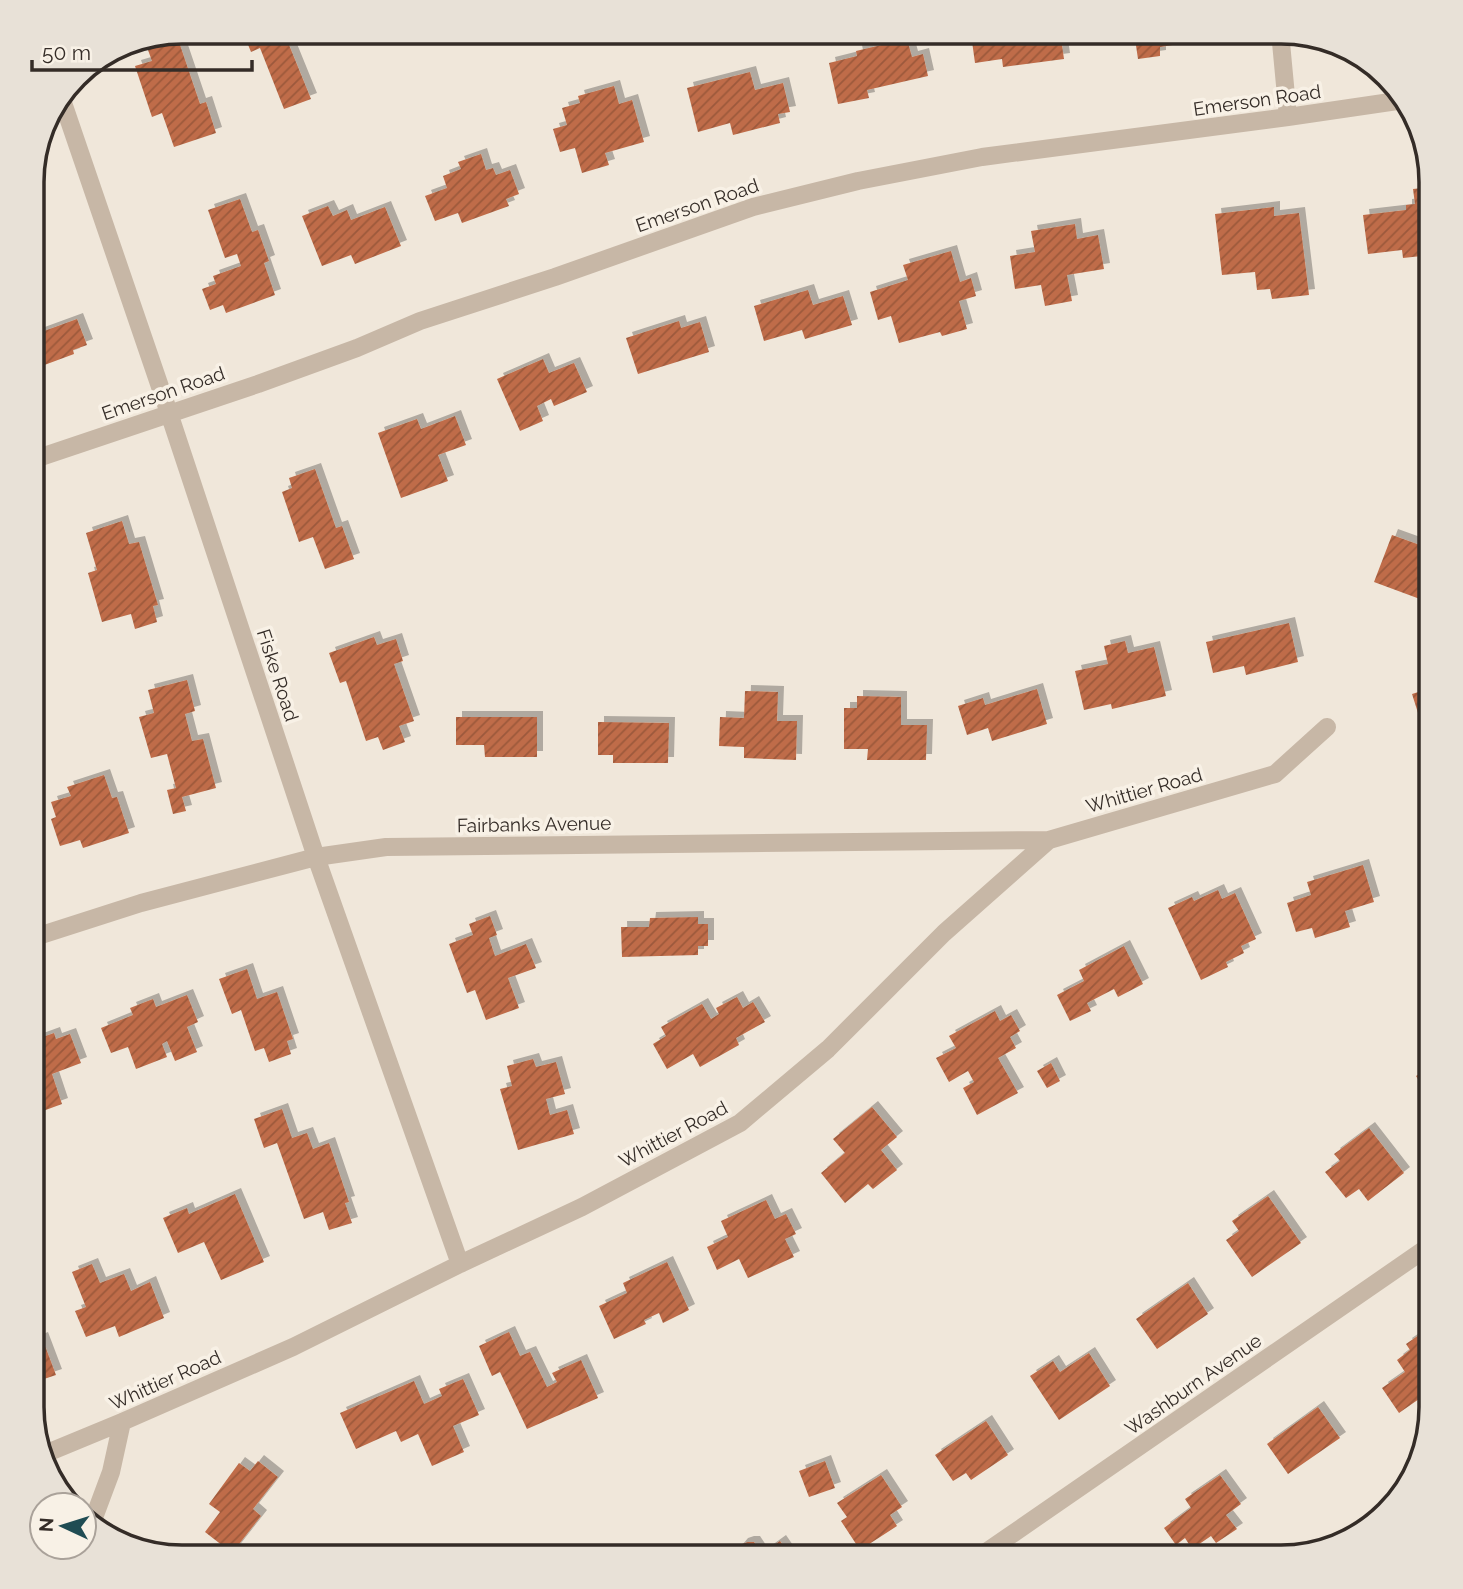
<svg xmlns="http://www.w3.org/2000/svg" width="1463" height="1589" font-family="Raleway,sans-serif">
	<defs>
		<pattern id="building-hatch" width="6" height="6" patternUnits="userSpaceOnUse" patternTransform="scale(1.75)"><rect width="6" height="6" fill="#bf6c48"/><path d="M-1 1l2-2M0 6l6-6M5 7l2-2" fill="none" stroke="#9c593c"/></pattern>
		<filter id="shadow"><feDropShadow dx="6" dy="-6" stdDeviation="0" flood-color="#0004"/></filter>
	</defs>
	<rect width="100%" height="100%" fill="#f0e7da"/>
	<!-- building -->
	<path fill="url(#building-hatch)" filter="url(#shadow)" d="M243 32H309L287 40 311 99 284 109 260 48 251 52Z
		M990 32H1060L1064 59 1003 67 1002 59 975 63 971 34Z
		M1134 32H1184L1185 43 1160 47V56L1138 59Z
		M170 34 173 44 179 42 200 104 206 102 216 133 174 147 162 113 152 117 135 66 152 61 144 39Z
		M907 39 912 57 923 54 928 76 867 90 869 98 838 104 829 63 857 56 856 51Z
		M750 72 755 90 783 83 790 112 778 114 780 123 733 135 730 123 698 132 687 88Z
		M614 86 619 104 632 100 644 142 605 153 609 165 582 173 575 148 560 152 553 129 567 125 562 108 580 103 578 96Z
		M481 154 486 170 493 168 496 175 510 170 519 194 506 199 509 206 462 223 458 213 435 221 425 196 447 188 443 176 461 169 458 162Z
		M1431 187V255L1403 258 1402 250 1368 254 1363 215 1406 210V205L1415 204 1413 189Z
		M240 199 252 232 258 230 269 261 264 263 275 295 226 313 223 305 210 310 202 289 216 284 213 276 241 266 237 254 225 258 208 210Z
		M328 206 333 216 347 210 351 220 385 207 401 246 355 264 351 255 322 266 302 216Z
		M1274 207V216L1299 213 1309 295 1272 299 1270 289 1257 290 1255 272 1222 275 1215 214Z
		M1075 224 1077 239 1098 235 1104 269 1067 275 1072 301 1045 306 1041 285 1015 289 1010 256 1035 252 1031 231Z
		M951 251 960 282 971 278 976 296 959 301 967 329 942 336 940 332 899 343 891 316 878 320 870 292 908 280 903 265Z
		M808 290 813 305 843 296 852 325 805 339 802 330 764 341 754 306Z
		M77 319 87 345 73 350 74 354 39 367 37 361 32 363V324L36 334Z
		M679 321 681 328 700 322 709 352 638 374 626 338Z
		M543 359 549 373 574 363 587 392 554 406 551 399 537 406 543 421 520 431 497 379Z
		M455 416 466 445 438 455 448 481 401 498 378 433 417 419 421 429Z
		M315 469 336 528 342 526 354 559 325 569 313 537 299 542 282 492 292 488 289 478Z
		M122 521 129 544 139 542 158 605 153 606 157 622 135 629 131 614 102 622 88 573 97 570 86 533Z
		M1392 535 1431 549V592L1428 602 1374 582Z
		M1289 623 1298 662 1246 675 1244 666 1213 673 1206 642Z
		M374 637 377 645 396 639 403 661 394 664 414 721 399 726 405 742 383 750 378 737 366 741 346 681 340 683 329 653Z
		M1125 641 1128 653 1154 647 1166 696 1112 709 1111 704 1084 710 1075 671 1108 664 1104 646Z
		M1431 660V685L1424 662Z
		M187 680 195 711 185 714 192 741 203 739 216 788 182 797 186 811 173 814 167 790 176 788 167 754 151 758 139 717 154 713 148 690Z
		M1431 688V754L1412 694Z
		M1037 689 1047 724 992 741 988 728 967 735 958 706 983 698 985 705Z
		M745 691 778 692 777 721H797L796 760 744 758V747L719 746 720 717 744 718Z
		M857 696 901 697V725H927L926 760H867L868 749H844V708H857Z
		M456 717H537V757H485L484 745H456Z
		M598 722 669 723 668 763H613V755H598Z
		M104 775 112 798 117 797 129 833 83 848 80 840 60 846 51 819 56 817 51 802 71 796 67 787Z
		M1363 865 1374 902 1345 911 1350 927 1315 938 1312 928 1296 932 1287 903 1311 895 1307 882Z
		M1218 890 1222 899 1235 893 1256 939 1241 946 1244 953 1226 962 1228 967 1201 980 1168 908 1192 897 1194 901Z
		M490 916 497 935 489 938 495 956 526 944 536 968 508 978 519 1008 486 1020 475 990 467 993 449 944 473 935 469 924Z
		M698 917V924H708V946H698V955L622 957 621 927H649L650 918Z
		M1124 946 1143 984 1118 997 1114 989 1087 1003 1091 1011 1070 1021 1057 995 1084 981 1079 970Z
		M247 969 257 999 277 992 293 1039 287 1041 291 1054 269 1062 264 1048 255 1051 241 1010 232 1014 219 979Z
		M187 995 198 1022 187 1027 197 1052 175 1061 167 1041 162 1044 167 1057 136 1069 128 1047 111 1053 101 1028 133 1015 130 1008 153 999 156 1007Z
		M737 997 743 1008 753 1002 765 1022 736 1038 739 1045 700 1067 693 1054 667 1069 653 1044 666 1036 661 1027 702 1004 711 1019 719 1014 716 1008Z
		M995 1011 1000 1021 1011 1015 1020 1031 1010 1037 1016 1048 998 1058 1018 1093 977 1115 963 1088 974 1082 968 1071 949 1082 936 1058 956 1048 949 1036Z
		M54 1033 56 1039 70 1034 81 1063 52 1074 62 1104 32 1115V1041Z
		M533 1059 536 1067 556 1062 565 1094 546 1099 550 1115 567 1110 574 1134 518 1150 500 1089 512 1086 507 1066Z
		M1051 1063 1060 1081 1047 1088 1037 1071Z
		M1431 1066V1100L1416 1076Z
		M872 1107 897 1137 881 1150 897 1170 873 1189 868 1184 845 1203 821 1173 845 1153 833 1139Z
		M282 1109 292 1138 307 1133 313 1149 329 1143 349 1202 345 1203 352 1223 329 1230 323 1212 304 1219 277 1143 264 1148 254 1119Z
		M1369 1128 1404 1173 1368 1201 1359 1189 1346 1198 1325 1172 1340 1161 1334 1154Z
		M235 1194 264 1262 221 1280 204 1242 178 1253 163 1218 187 1208 189 1214Z
		M1268 1196 1301 1243 1252 1277 1226 1240 1239 1231 1232 1221Z
		M766 1200 775 1219 786 1214 796 1234 785 1239 794 1257 748 1278 739 1259 717 1270 707 1247 728 1237 721 1221Z
		M667 1262 689 1310 663 1323 659 1313 644 1320 646 1324 614 1339 599 1306 627 1293 623 1283Z
		M92 1264 100 1283 124 1274 131 1291 150 1282 164 1318 119 1337 115 1326 86 1337 75 1311 86 1307 72 1272Z
		M1188 1283 1208 1314 1157 1349 1136 1319Z
		M509 1332 520 1356 530 1352 547 1387 557 1382 552 1373 581 1360 598 1398 527 1429 500 1372 492 1376 479 1346Z
		M1419 1335 1423 1342 1431 1336V1408L1430 1414 1419 1399 1399 1413 1382 1388 1405 1372 1397 1360 1410 1350 1406 1344Z
		M42 1338 56 1375 32 1383V1342Z
		M1089 1353 1110 1386 1059 1420 1030 1376 1053 1361 1060 1372Z
		M463 1379 479 1415 453 1426 464 1452 432 1466 418 1434 401 1442 396 1431 356 1449 340 1413 414 1381 424 1404 442 1396 439 1389Z
		M1318 1407 1340 1438 1288 1474 1267 1444Z
		M986 1421 1008 1455 971 1480 966 1473 953 1481 935 1455Z
		M258 1461 278 1477 253 1509 261 1516 232 1553 205 1532 220 1512 209 1504 239 1463 250 1471Z
		M825 1461 835 1488 809 1497 799 1471Z
		M881 1475 902 1507 890 1515 897 1526 860 1550 841 1521 847 1517 837 1503Z
		M1220 1475 1241 1504 1226 1515 1237 1529 1216 1543 1211 1536 1192 1549 1185 1538 1176 1545 1164 1528 1191 1508 1185 1499Z
		M780 1541 791 1557H736L737 1550 742 1544 748 1542H754L762 1554Z"/>
	<g fill="none" stroke-linecap="round" stroke-linejoin="round">
		<!-- street -->
		<path stroke="#c7b7a6" stroke-width="18" d="M1280 32 1288 117
			M61 97 169 413 316 857 460 1264
			M32 460 258 384 357 348 420 321 555 277 753 207 858 181 982 157 1288 117 1404 100
			M32 938 141 903 316 857 386 847 1049 840
			M47 1453 122 1422 293 1347 460 1264 582 1207 740 1123 828 1049 944 933 1049 840 1275 774 1327 727
			M92 1523 111 1472 122 1422
			M979 1557 1431 1245"/>
	</g>
	<g text-anchor="middle" dominant-baseline="central" stroke-width="7" stroke-linejoin="round" paint-order="stroke">
		<!-- street labels -->
		<g font-size="19" fill="#342c27" stroke="#f8f1e6">
			<text transform="translate(1257 100) rotate(-8)">Emerson Road</text>
			<text transform="translate(697 205) rotate(-19)">Emerson Road</text>
			<text transform="translate(163 393) rotate(-19)">Emerson Road</text>
			<text transform="translate(278 675) rotate(72)">Fiske Road</text>
			<text transform="translate(1144 790) rotate(-16)">Whittier Road</text>
			<text transform="translate(534 824) rotate(-1)">Fairbanks Avenue</text>
			<text transform="translate(673 1134) rotate(-28)">Whittier Road</text>
			<text transform="translate(165 1380) rotate(-24)">Whittier Road</text>
			<text transform="translate(1193 1384) rotate(-35)">Washburn Avenue</text>
		</g>
	</g>
	<!-- crop -->
	<path d="M0 0H1463V1589H0ZM182 44H1281A138 138 0 0 1 1419 182V1407A138 138 0 0 1 1281 1545H182A138 138 0 0 1 44 1407V182A138 138 0 0 1 182 44Z" fill="#e8e1d7" fill-rule="evenodd"/>
	<path fill="none" stroke="#342c27" stroke-width="3.5" d="M182 44H1281A138 138 0 0 1 1419 182V1407A138 138 0 0 1 1281 1545H182A138 138 0 0 1 44 1407V182A138 138 0 0 1 182 44Z"/>
	<!-- north arrow -->
	<g transform="translate(63 1526) rotate(274)"><circle r="33" fill="#f8f1e6" stroke="#aaa29a" stroke-width="2"/>
	<path d="M0-5L12 26L0 18L-12 26Z" fill="#1f4c53"/>
	<text y="-10" font-size="19" font-weight="bold" text-anchor="middle" fill="#342c27">N</text>
	</g>
	<!-- scale -->
	<path d="M32 60v10h220v-10" fill="none" stroke="#342c27" stroke-width="3.5"/>
	<text x="42" y="60" font-size="21" fill="#342c27" stroke="#f8f1e6" stroke-width="5" paint-order="stroke">50 m</text>
</svg>
